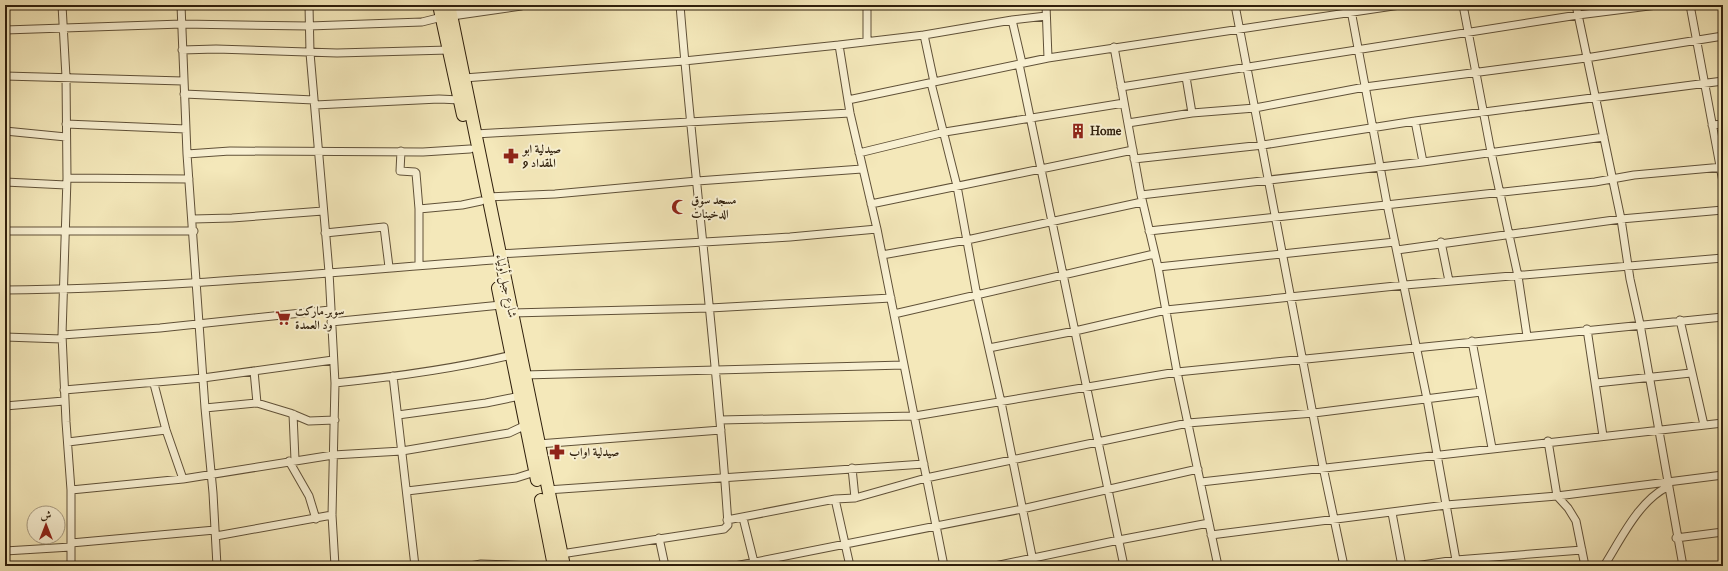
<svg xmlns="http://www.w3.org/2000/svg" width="1728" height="571" font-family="'IM FELL English',Amiri,serif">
	<rect width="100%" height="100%" fill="#f4e8ba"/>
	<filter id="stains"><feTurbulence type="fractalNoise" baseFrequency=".005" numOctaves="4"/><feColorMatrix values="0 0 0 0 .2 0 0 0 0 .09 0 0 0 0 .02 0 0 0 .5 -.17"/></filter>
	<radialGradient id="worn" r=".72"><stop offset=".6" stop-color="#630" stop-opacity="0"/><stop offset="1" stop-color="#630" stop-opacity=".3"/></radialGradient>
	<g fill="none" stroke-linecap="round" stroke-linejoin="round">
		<!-- minor casing -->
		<g stroke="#605138" stroke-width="9">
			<path id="minor" d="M62 5 66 77 67 178 62 335 66 422 71 490V566
				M181 5 187 154 205 408 213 493 217 566
				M309 5 310 53 329 272 335 383 332 515 335 566
				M1046 5 1048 58
				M1235 5 1323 467 1344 566
				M1350 5 1387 204 1427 399 1456 560
				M1463 5 1491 152 1518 276 1527 336
				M1576 5 1621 219 1630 279 1640 324 1683 566
				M1690 5 1723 182
				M1012 20 1022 63
				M5 30 182 24 309 26 422 22 442 17
				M924 35 934 82
				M867 41V5
				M839 45 850 113 877 229 944 566
				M1114 47 1141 195 1158 267 1177 372 1218 566
				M182 50 216 49 337 53 449 50
				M1019 64 1124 566
				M5 76 183 81
				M1186 77 1192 113
				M464 78 684 61 839 45 924 35 1012 20 1046 16
				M931 83 957 186 977 296 1001 402 1034 566
				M1121 87 1578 15 1657 5
				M184 94 314 100
				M848 100 1048 58 1400 5
				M315 105 439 99 460 100
				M1415 121 1423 162
				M1128 123 1192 113 1255 108 1365 87 1586 58 1723 36
				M66 124 186 129
				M1712 125 1723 124
				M5 131 66 137
				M475 134 850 113
				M401 151 400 171 415 172 416 173 419 209V265
				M859 153 945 132 1124 103
				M187 154 230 151 423 152 470 149
				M1134 159 1263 145 1415 121 1723 81
				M67 178 189 179
				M5 182 66 185
				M1141 195 1423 162 1604 137
				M487 197 555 194 697 181 862 169
				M871 204 1133 150
				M419 209 462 205 481 201
				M193 219 232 218 323 211
				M5 231H194
				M1149 231 1595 182 1634 175 1723 167
				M325 233 384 227 389 267
				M1441 242 1449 281
				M1397 250 1621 219 1723 210
				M499 254 790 237 877 229
				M882 255 967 240 1142 202
				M1158 267 1395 242
				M5 290C168 289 330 272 493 260
				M512 313 710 308 891 298
				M894 314 1154 254
				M1680 320 1704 425
				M331 322 501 305
				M1587 329 1603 436
				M62 335 160 328 330 310
				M5 337 62 339
				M1472 341 1492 448
				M989 348 1075 331 1166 310 1405 285 1723 258
				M254 371 257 403
				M524 375 904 365
				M393 376 415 566
				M335 383C394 377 454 369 512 355
				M1596 383 1691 373
				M154 384 166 430 183 479
				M64 390 203 378 333 360
				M5 406 64 401
				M205 408 257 403 290 413 309 421 335 420
				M293 414 295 460
				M398 415 486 403 520 396
				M720 420 915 416 1177 372 1723 317
				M1548 441 1557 496 1568 508 1576 521 1585 566
				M68 442 166 430
				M538 444 721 430
				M289 461 309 496 316 519
				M852 468 855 498
				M1201 482 1723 423
				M71 490 183 479 333 455 402 451 509 433 526 425
				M547 490 924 464
				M407 491 516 478 535 472
				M835 499 850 566
				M1392 513 1402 566
				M743 518 755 566
				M727 520 835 499 855 498 926 478 1188 423 1314 413 1481 392
				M1211 535 1446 505 1557 496 1723 475
				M216 536 332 515
				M659 538 665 566
				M1676 538 1723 532
				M71 543 215 530
				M5 551 71 547
				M561 554 724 529 728 525C717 351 694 179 680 5
				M470 566 481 564 533 566
				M735 566 1022 509 1198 469
				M995 566 1119 540 1209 523
				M1415 566 1456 560 1582 550
				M1604 566C1621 539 1638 502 1667 487"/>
		</g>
		<!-- tertiary casing -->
		<g stroke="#605138" stroke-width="11">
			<path id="tertiary" d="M445 16 521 5"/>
		</g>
		<!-- primary casing -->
		<g stroke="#2f1f0c" stroke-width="14">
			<path id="primary" d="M439 5 463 115
				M449 5 564 566
				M498 288 537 480
				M541 500 554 566"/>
		</g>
		<!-- minor -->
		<use href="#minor" stroke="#f8f0d2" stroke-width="7"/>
		<!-- tertiary -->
		<use href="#tertiary" stroke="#f8f0d2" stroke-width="9"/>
		<!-- primary -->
		<use href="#primary" stroke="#f4e8ba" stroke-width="12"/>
	</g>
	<!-- icons -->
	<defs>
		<g id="building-bare" transform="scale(1.2)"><path d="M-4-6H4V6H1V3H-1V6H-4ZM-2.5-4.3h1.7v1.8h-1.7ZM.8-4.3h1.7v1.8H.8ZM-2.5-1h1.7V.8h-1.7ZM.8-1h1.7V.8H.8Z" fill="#8f2418" stroke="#f8f0d2" stroke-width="2.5" paint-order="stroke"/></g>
		<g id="pharmacy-bare" transform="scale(1.2)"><path d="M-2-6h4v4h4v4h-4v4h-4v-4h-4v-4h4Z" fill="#8f2418" stroke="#f8f0d2" stroke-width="2.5" paint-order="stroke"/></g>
		<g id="mosque-bare" transform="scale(1.2)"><path d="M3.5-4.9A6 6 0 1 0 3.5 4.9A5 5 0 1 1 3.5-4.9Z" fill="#8f2418" stroke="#f8f0d2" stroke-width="2.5" paint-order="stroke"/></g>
		<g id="supermarket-bare" transform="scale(1.2)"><path d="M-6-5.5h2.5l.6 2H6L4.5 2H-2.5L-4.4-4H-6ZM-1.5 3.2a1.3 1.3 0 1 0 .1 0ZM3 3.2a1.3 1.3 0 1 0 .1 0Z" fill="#8f2418" stroke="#f8f0d2" stroke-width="2.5" paint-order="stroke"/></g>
	</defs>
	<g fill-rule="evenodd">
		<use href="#building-bare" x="1078" y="131"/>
		<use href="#pharmacy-bare" x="511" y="156"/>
		<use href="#mosque-bare" x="679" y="207"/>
		<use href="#supermarket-bare" x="283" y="318"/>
		<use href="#pharmacy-bare" x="557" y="452"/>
	</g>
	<g text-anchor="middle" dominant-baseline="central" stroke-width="4" stroke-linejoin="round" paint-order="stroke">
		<!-- poi labels -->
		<g font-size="12" font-weight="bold" fill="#2f1f0c" stroke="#f8f0d2" text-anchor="start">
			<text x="1090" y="131">Home</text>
			<text x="523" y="149">صيدلية ابو<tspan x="523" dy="14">المقداد 9</tspan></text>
			<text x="691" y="200">مسجد سوق<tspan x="691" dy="14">الدخينات</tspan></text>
			<text x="295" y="311">سوبر ماركت<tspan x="295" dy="14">ود العمدة</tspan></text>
			<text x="569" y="452">صيدلية اواب</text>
		</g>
		<!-- street labels -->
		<g font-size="12" fill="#2f1f0c" stroke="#f8f0d2">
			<text transform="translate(506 286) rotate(78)">شارع جبل أولياء</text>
		</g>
	</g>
	<!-- margin -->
	<rect width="1728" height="571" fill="none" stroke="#f4e8ba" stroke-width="20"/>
	<rect x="6" y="6" width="1716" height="559" fill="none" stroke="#2f1f0c" stroke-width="2"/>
	<rect x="10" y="10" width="1708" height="551" fill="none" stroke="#2f1f0c"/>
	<!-- north arrow -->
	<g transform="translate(46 525)"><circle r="19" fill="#f8f0d2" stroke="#a89c83"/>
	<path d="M0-3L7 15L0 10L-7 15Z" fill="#8f2418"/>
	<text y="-6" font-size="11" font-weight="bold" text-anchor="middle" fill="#2f1f0c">ش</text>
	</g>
	<rect width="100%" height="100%" filter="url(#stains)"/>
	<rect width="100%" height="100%" fill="url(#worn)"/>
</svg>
